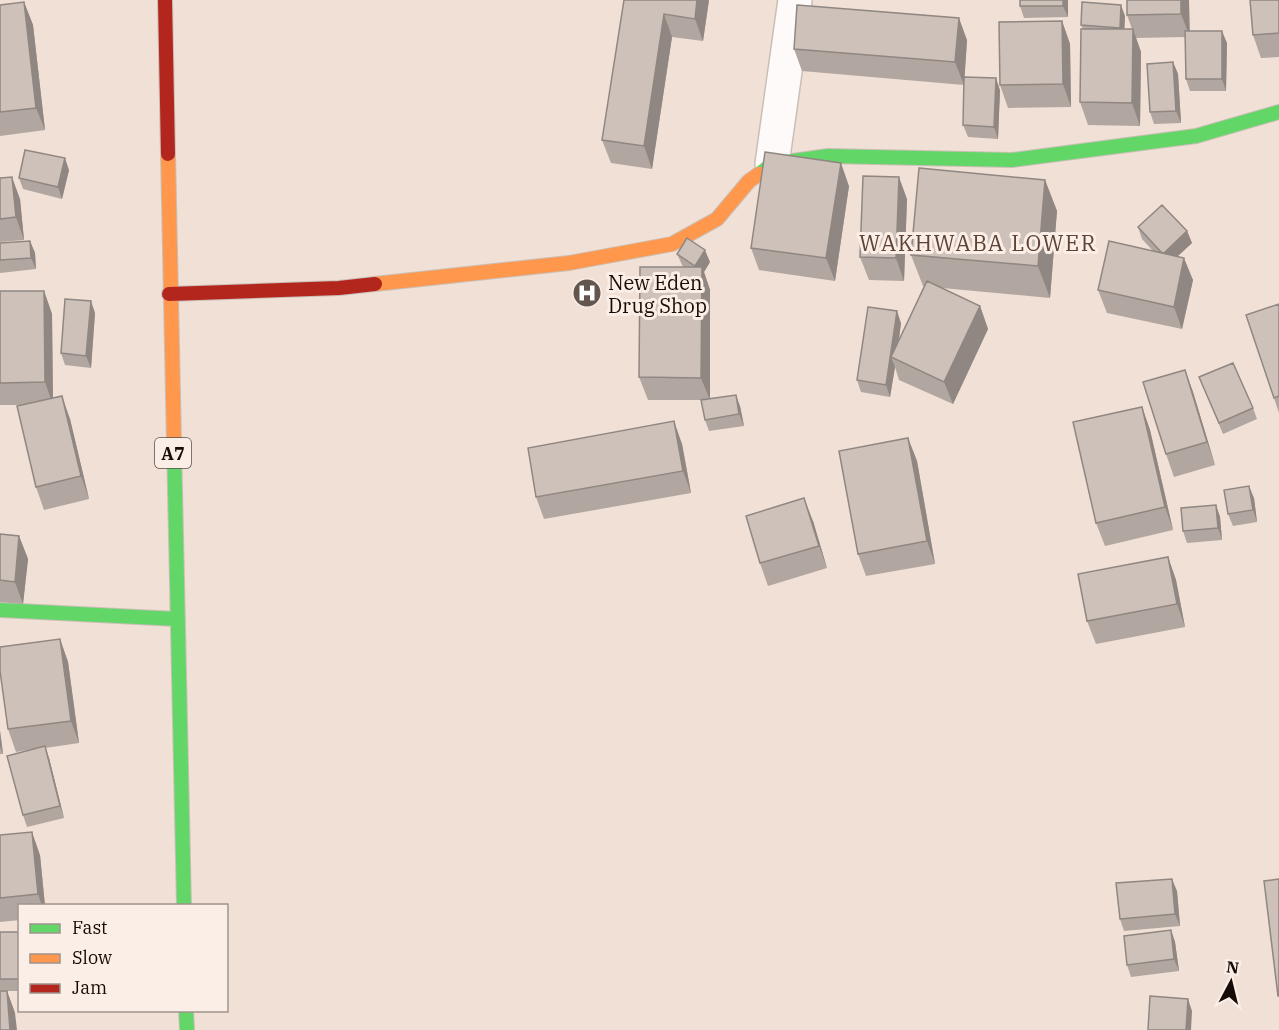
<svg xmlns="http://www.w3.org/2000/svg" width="1279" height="1030" font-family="'IBM Plex Serif',serif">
	<rect width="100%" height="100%" fill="#f0e0d6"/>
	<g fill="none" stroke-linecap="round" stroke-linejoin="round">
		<!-- street casing -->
		<g stroke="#cabfb7" stroke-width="36">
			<path id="street" d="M772 164 795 0"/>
		</g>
		<!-- fast casing -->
		<g stroke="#cabfb7" stroke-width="16">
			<path id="fast" d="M759 174 772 164 828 156 1012 160 1196 136 1279 112
				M174 443 184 906
				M0 610 177 619
				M186 1010 187 1030"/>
		</g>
		<!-- slow casing -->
		<g stroke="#cabfb7" stroke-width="16">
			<path id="slow" d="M168 154 174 443
				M375 284 569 263 672 244 717 219 749 181 759 174"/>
		</g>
		<!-- jam casing -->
		<g stroke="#cabfb7" stroke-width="16">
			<path id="jam" d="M165 0 168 154
				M169 294 339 288 375 284"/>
		</g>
		<!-- street -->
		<use href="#street" stroke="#fdfaf9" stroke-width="33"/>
		<!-- fast -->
		<use href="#fast" stroke="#63d668" stroke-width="14"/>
		<!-- slow -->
		<use href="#slow" stroke="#ff974d" stroke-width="14"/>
		<!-- jam -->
		<use href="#jam" stroke="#b3261e" stroke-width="14"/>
	</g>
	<!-- wall -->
	<path fill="#b1a6a0" d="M624 0H709L703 41 672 37 652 169 611 163 602 140Z
		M1020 0H1068V17L1024 18 1020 6Z
		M1189 0V31L1227 43 1226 91H1190L1186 79 1185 37 1136 38 1141 52 1140 126 1088 125 1080 102 1083 29 1081 25 1125 16 1124 29H1132L1127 15Z
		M1279 0V57L1261 58 1253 35Z
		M24 2 33 25 45 130 0 136V5Z
		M1062 21 1070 44 1071 107 1008 108 1000 85Z
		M967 40 964 85 802 71 794 49Z
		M1173 62 1178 74 1181 123 1154 124 1150 112Z
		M1000 90 998 139 968 137 963 125Z
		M69 170 62 199 23 189 19 178Z
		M0 178 20 199 24 240 0 242Z
		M1045 180 1057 211 1050 298 942 288 980 306 988 329 953 404 899 380 895 367 890 397 861 392 857 380 901 323 899 341 924 286H923L911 255Z
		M849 186 835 281 759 270 751 248Z
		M907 199 904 281 869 280 860 257Z
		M1138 227 1187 231 1192 243 1178 256 1193 280 1182 329 1107 313 1098 290 1153 251 1142 239Z
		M30 241 35 253 36 269 0 273V243Z
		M677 254 710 262 704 272 710 290V399L740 406 744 426 709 431 705 420 702 400H648L639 377 683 267Z
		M0 291H44L52 314 53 398 70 419 89 499 44 510 36 487 23 405H0Z
		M1279 304V413L1274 398Z
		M95 313 91 368 65 365 61 353Z
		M1185 370 1193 392 1215 465 1174 477 1166 454Z
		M1199 377 1253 408 1257 419 1223 434Z
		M1142 407 1150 430 1173 530 1105 546 1096 523Z
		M908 438 917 461 935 564 866 576 858 554Z
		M682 444 691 493 544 519 536 497Z
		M1254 498 1257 522 1233 526 1228 514Z
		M1216 505 1220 517 1222 540 1187 543 1183 531Z
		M813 521 827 568 768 586 760 563Z
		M0 534 19 536 28 559 23 604 0 602Z
		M1168 557 1176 580 1185 627 1096 644 1087 621Z
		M60 639 68 662 79 743 45 748 49 758 64 818 27 827 23 815 32 749 16 752 8 729Z
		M0 731 3 754H0Z
		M0 835 40 855 45 906H20V920L0 922Z
		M1177 891 1180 926 1124 931 1120 919Z
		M1171 930 1175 942 1179 971 1131 977 1127 965Z
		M0 932H20V991H7L15 1013 0 991Z"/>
	<!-- shaded-wall -->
	<path fill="#908782" d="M697 0H709L703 41 695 19Z
		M1063 0H1068V17L1063 6Z
		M1181 0H1189L1190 37 1181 14Z
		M24 2 33 25 45 130 36 108Z
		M1121 5 1125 16 1124 40 1120 28Z
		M664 14 672 37 652 169 644 146Z
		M959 18 967 40 964 85 955 62Z
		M1062 21 1070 44 1071 107 1063 84Z
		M1133 29 1141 52 1140 126 1132 103Z
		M1222 31 1227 43 1226 91 1222 79Z
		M1173 62 1178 74 1181 123 1176 111Z
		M996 78 1000 90 998 139 994 127Z
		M65 158 69 170 62 199 58 187Z
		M841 163 849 186 835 281 826 258Z
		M12 177 20 199 24 240 16 217Z
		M899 177 907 199 904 281 896 258Z
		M1045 180 1057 211 1050 298 1038 266Z
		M1187 231 1192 243 1167 266 1163 254Z
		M30 241 35 253 36 269 31 258Z
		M705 250 710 262 704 272 710 290V400L701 378 700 278 695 266Z
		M1184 258 1193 280 1182 329 1174 307Z
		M44 291 52 314 53 405 45 382Z
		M91 301 95 313 91 368 86 356Z
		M980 306 988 329 953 404 944 382Z
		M897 311 901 323 896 359 891 357 895 367 890 397 886 385Z
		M1185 370 1193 392 1215 465 1207 442Z
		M736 395 740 406 744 426 739 414Z
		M62 396 70 419 89 499 81 476Z
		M1142 407 1150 430 1173 530 1165 507Z
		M674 421 682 444 691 493 683 471Z
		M908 438 917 461 935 564 927 541Z
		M1249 486 1254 498 1257 522 1253 510Z
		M804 498 813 521 827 568 819 546Z
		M1216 505 1220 517 1222 540 1218 528Z
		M19 536 28 559 23 604 15 582Z
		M1168 557 1176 580 1185 627 1177 604Z
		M60 639 68 662 79 743 71 721Z
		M0 731 3 754 0 746Z
		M45 746 49 758 64 818 60 806Z
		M32 832 40 855 45 906H42L38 894Z
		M1172 879 1177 891 1180 926 1175 914Z
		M1171 930 1175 942 1179 971 1174 959Z
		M7 991 15 1013 17 1030H10Z
		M1188 999 1192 1011 1191 1030H1186Z"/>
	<!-- building -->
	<path fill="#cec1ba" stroke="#908782" stroke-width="1.5" d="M624 0H697L695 19 664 14 644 146 602 140Z
		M1020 0H1063V6H1020Z
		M1127 0H1181V14L1127 15Z
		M1250 0H1279V33L1253 35Z
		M24 2 36 108 0 112V5Z
		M1082 2 1121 5 1120 28 1081 25Z
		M797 5 959 18 955 62 794 49Z
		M1062 21 1063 84 1000 85 999 22Z
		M1081 29H1133L1132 103 1080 102Z
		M1185 31H1222V79H1186Z
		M1173 62 1176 111 1150 112 1147 64Z
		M964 77 996 78 994 127 963 125Z
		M25 150 65 158 58 187 19 178Z
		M765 152 841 163 826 258 751 248Z
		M919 168 1045 180 1038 266 911 255Z
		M863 176 899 177 896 258 860 257Z
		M12 177 16 217 0 219V178Z
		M1162 205 1187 231 1164 253 1161 252 1138 227Z
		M687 238 705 250 695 266 677 254Z
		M30 241 31 258 0 260V243Z
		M1109 241 1184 258 1174 307 1098 290Z
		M640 267H702L701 378 639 377Z
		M927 281 980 306 944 382 891 357Z
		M0 291H44L45 382 0 383Z
		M65 299 91 301 86 356 61 353Z
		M1279 304V396L1274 398 1246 315Z
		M868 307 897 311 886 385 857 380Z
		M1233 363 1253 408 1219 423 1199 377Z
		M1185 370 1207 442 1166 454 1143 382Z
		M736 395 739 414 705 420 701 400Z
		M62 396 81 476 36 487 17 406Z
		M1142 407 1165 507 1096 523 1073 422Z
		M674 421 683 471 536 497 528 448Z
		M908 438 927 541 858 554 839 451Z
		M1249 486 1253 510 1228 514 1224 490Z
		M804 498 819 546 760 563 746 516Z
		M1216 505 1218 528 1183 531 1181 508Z
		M0 534 19 536 15 582 0 580Z
		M1168 557 1177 604 1087 621 1078 574Z
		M60 639 71 721 8 729 0 671V647Z
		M45 746 60 806 23 815 7 756Z
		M32 832 38 894 0 898V835Z
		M1172 879 1175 914 1120 919 1116 883Z
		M1279 879V996H1278L1264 881Z
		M1171 930 1174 959 1127 965 1124 936Z
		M0 932H20V979H0Z
		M0 991H7L10 1030H0Z
		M1150 996 1188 999 1186 1030H1148Z"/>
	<!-- icons -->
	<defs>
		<g id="hospital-disc" transform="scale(1.5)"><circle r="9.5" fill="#62564f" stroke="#faeee7"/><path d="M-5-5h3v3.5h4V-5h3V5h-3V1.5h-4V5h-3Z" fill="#fff"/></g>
	</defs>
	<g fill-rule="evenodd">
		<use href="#hospital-disc" x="587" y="293"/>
	</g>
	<g text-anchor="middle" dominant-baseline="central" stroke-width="6" stroke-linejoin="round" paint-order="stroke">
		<!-- shield labels -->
		<rect fill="#faeee7" stroke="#5a504a" stroke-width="1.5" x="155" y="438" width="36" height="30" rx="4.5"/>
		<g font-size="18" font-weight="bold" fill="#160c07">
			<text x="173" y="453">A7</text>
		</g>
		<!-- poi labels -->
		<g font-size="20" fill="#160c07" stroke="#faeee7" text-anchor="start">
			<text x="608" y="282">New Eden<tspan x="608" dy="23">Drug Shop</tspan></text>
		</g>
		<!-- quarter labels -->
		<g font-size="22" letter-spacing="1.5" fill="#5d4436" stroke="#faeee7">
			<text x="978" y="242">WAKHWABA LOWER</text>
		</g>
	</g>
	<!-- legend -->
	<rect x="18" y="904" width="210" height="108" fill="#faeee7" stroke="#9f948d" stroke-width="1.5"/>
	<rect x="30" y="924" width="30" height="9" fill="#63d668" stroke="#9f948d" stroke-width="1.5"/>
	<text x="72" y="934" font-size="18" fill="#160c07">Fast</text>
	<rect x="30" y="954" width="30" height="9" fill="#ff974d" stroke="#9f948d" stroke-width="1.5"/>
	<text x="72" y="964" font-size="18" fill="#160c07">Slow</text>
	<rect x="30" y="984" width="30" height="9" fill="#b3261e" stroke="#9f948d" stroke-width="1.5"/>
	<text x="72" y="994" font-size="18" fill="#160c07">Jam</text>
	<!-- north arrow -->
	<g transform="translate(1231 982) rotate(7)" stroke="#faeee7" stroke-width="4.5" paint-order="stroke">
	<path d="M0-4.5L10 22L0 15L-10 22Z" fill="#160c07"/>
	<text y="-9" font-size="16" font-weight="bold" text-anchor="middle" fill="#160c07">N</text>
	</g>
</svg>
